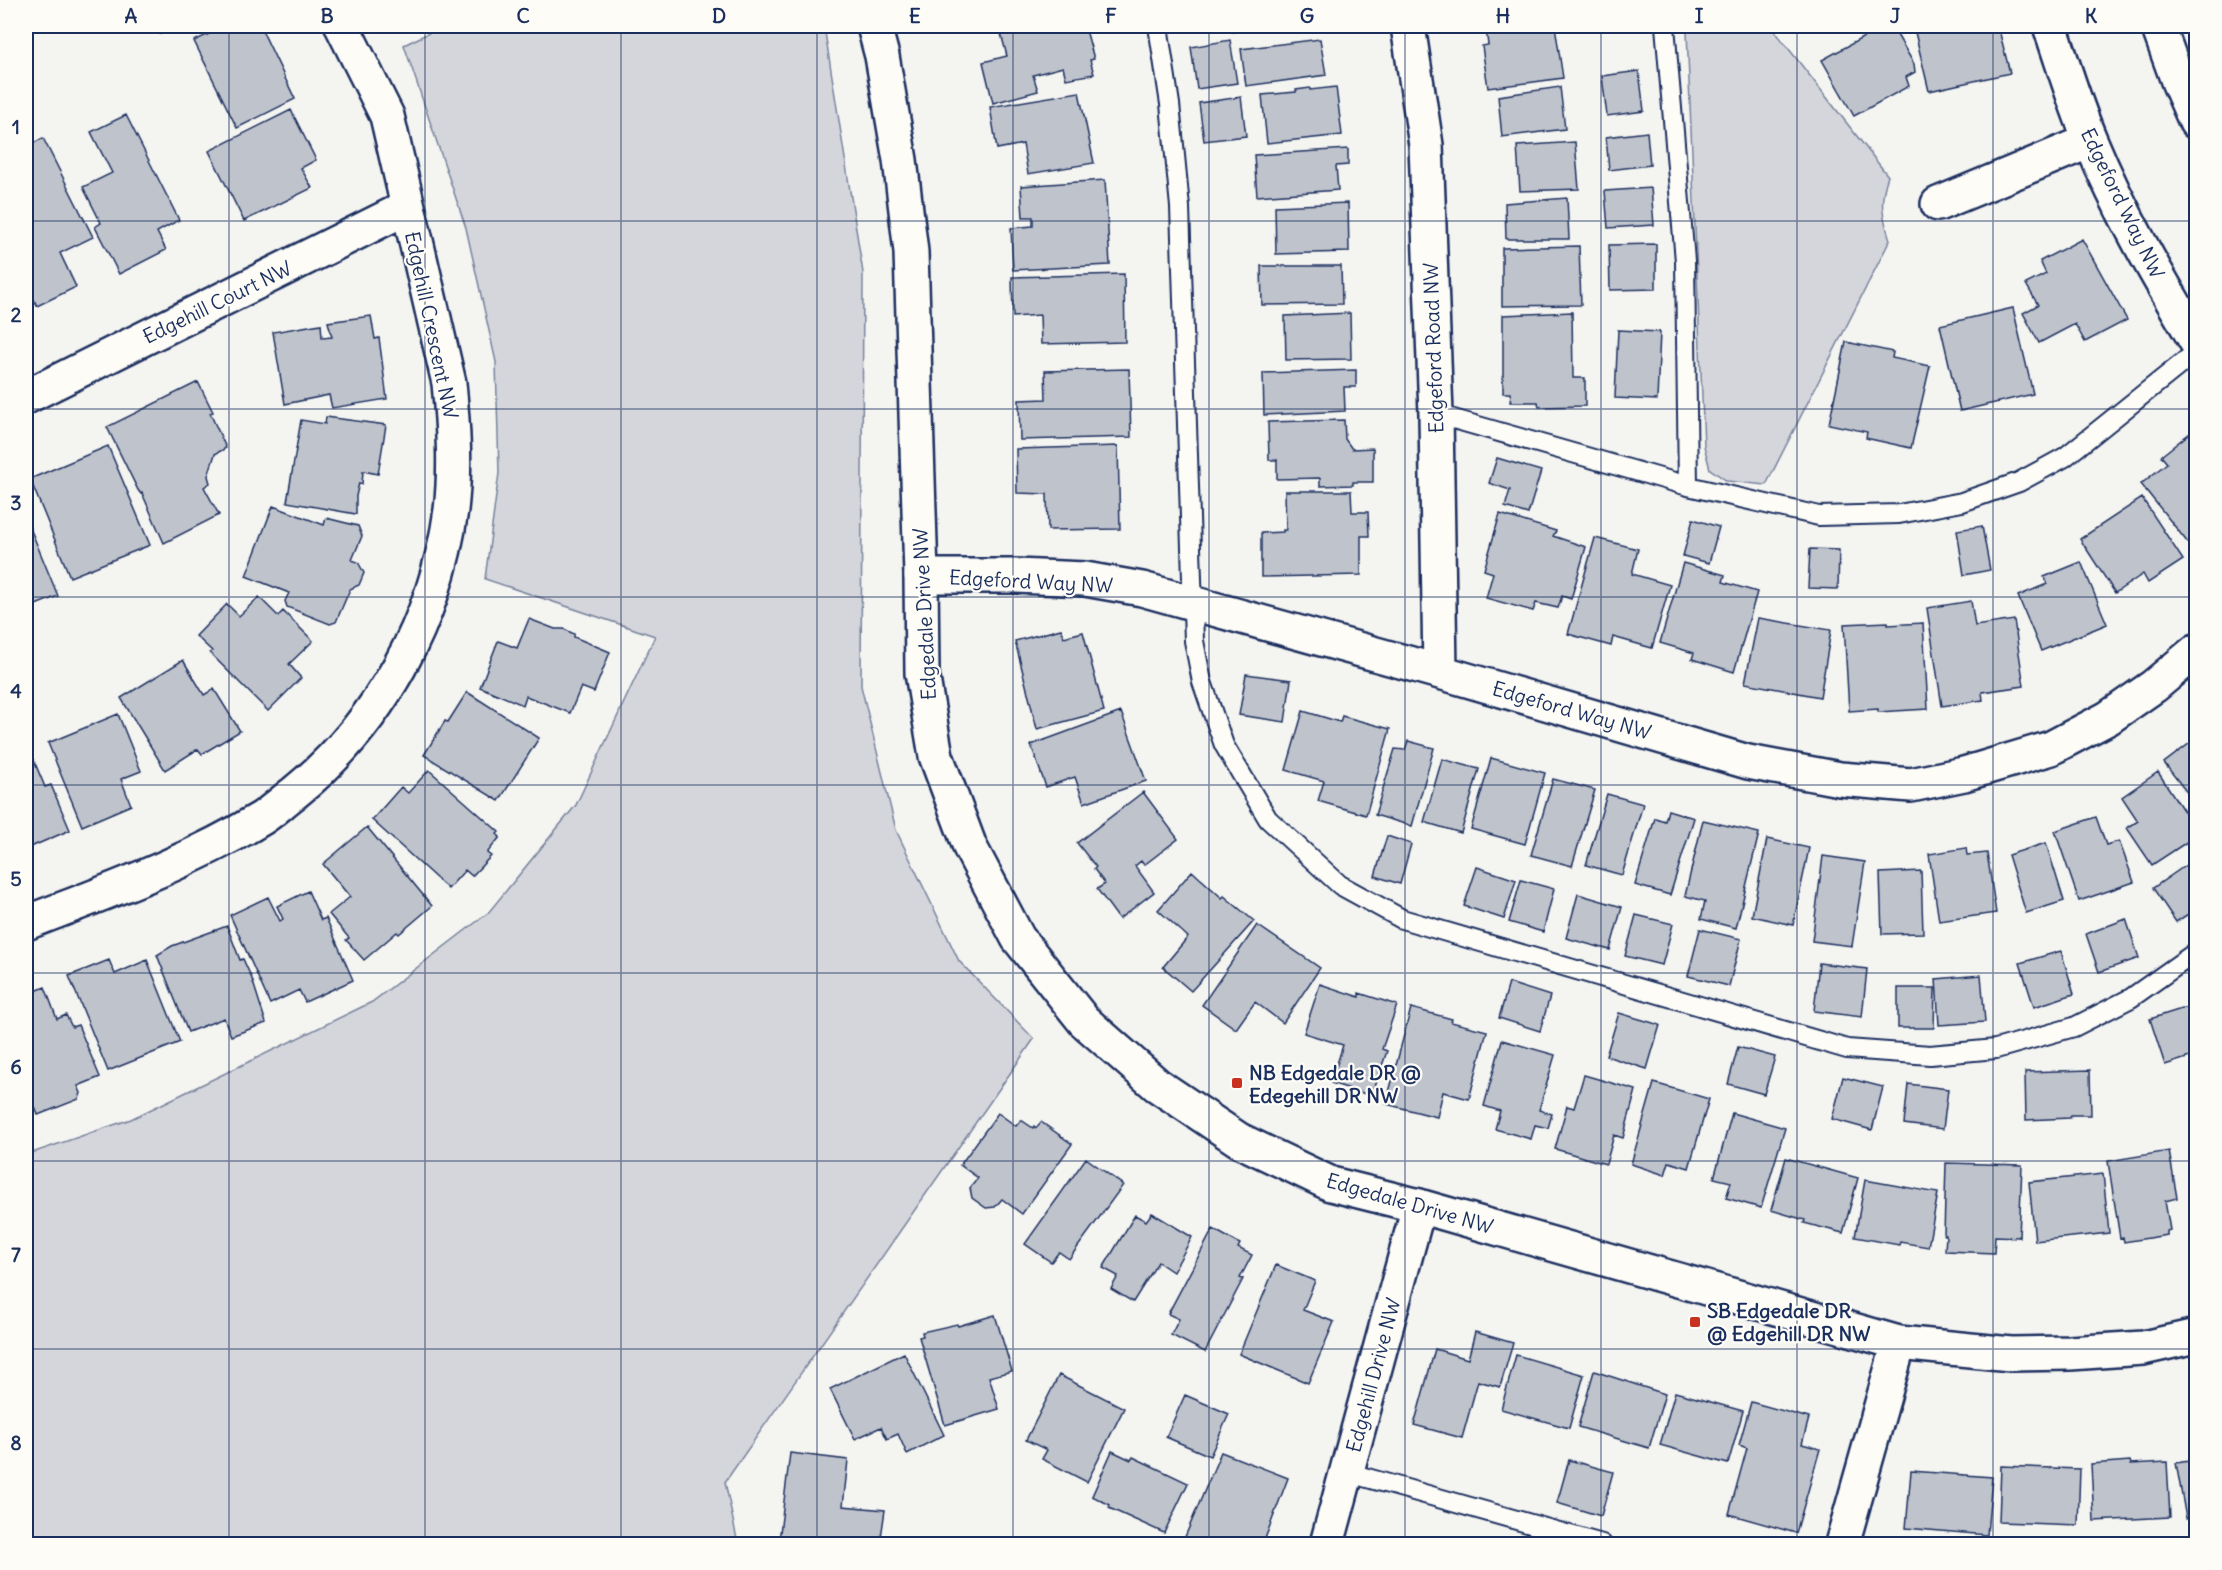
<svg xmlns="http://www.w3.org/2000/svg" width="2222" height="1570" font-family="Delius,sans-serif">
	<rect width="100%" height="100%" fill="#f4f4f1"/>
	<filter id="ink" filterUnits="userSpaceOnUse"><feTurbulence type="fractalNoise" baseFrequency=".0167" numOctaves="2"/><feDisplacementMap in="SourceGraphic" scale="12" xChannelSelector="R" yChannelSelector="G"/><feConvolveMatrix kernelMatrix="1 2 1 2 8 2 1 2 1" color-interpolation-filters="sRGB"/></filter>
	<g filter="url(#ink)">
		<!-- green -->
		<path fill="#d4d6db" stroke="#78829c" stroke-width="1.5" d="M443 26H824L863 273 861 686 896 830 959 961 1034 1039 725 1482 738 1544H34L26 1536V1155L131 1119 372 1002 488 913 576 805 655 636 485 579 499 473 496 362 466 228 404 45Z
			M1692 26H1771L1888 176C1879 202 1882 214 1890 240L1766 485 1727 481 1710 469 1704 446 1687 31Z"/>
		<!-- building -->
		<path fill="#bfc3cc" stroke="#1b2f5e" stroke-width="1.5" d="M155 26H177L160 34Z
			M226 26H260L295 99 237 128 194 41Z
			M999 26H1085L1094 59 1090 60 1094 74 1066 79 1063 67 1033 75 1038 91 993 103 983 62 1007 56Z
			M1231 26H1263L1233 32Z
			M1509 26H1555L1563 78 1488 88 1482 46 1488 45 1486 29Z
			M1884 26H1892L1914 64 1915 72 1906 77 1909 86 1854 116 1822 60Z
			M1923 26H1998L2010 73 1929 91 1914 28Z
			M1320 39 1326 75 1246 86 1241 49Z
			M1230 40 1237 83 1197 89 1191 47Z
			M1639 71 1644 111 1607 116 1602 76Z
			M1336 87 1342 135 1267 143 1262 95 1296 92V90L1310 88V90Z
			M1560 87 1565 129 1502 137 1498 96Z
			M1079 92 1094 163 1028 174 1023 144 997 149 990 107Z
			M1241 97 1246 136 1204 141 1199 103Z
			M291 110 316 160 301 168 312 188 244 221 209 151Z
			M126 115 179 220 157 232 166 250 119 274 95 227 101 223 83 187 112 173 91 132Z
			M1647 132 1650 165 1609 170 1606 137Z
			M43 138 93 237 60 253 76 287 37 306 26 283V147Z
			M1575 142 1579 189 1520 191 1517 146Z
			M1348 149V165L1336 166 1338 190 1257 196 1254 155Z
			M1105 180 1110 265 1013 270 1011 228 1033 226V217H1023L1021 186Z
			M1651 188 1654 225 1608 228 1605 191Z
			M1567 198 1569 239H1506L1505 203Z
			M1348 203 1349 252 1276 254 1275 206Z
			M2082 239 2127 320 2085 342 2075 324 2039 343 2023 313 2038 305 2026 284 2046 274 2040 261Z
			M1656 244V289L1610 290 1609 245Z
			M1579 246 1581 305 1502 306V248Z
			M1261 266H1341L1342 304 1262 305Z
			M1124 274 1125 342 1041 344 1040 315 1013 317 1012 277Z
			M2013 308 2033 394 1960 411 1940 325Z
			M1572 312 1573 378H1585V406L1539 407 1538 402H1510L1511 393H1503V315Z
			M1350 313 1351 359 1286 360 1285 316Z
			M371 316 375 339 379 338 387 399 332 408 329 395 285 404 273 332 321 324 322 338 332 337 328 322Z
			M1618 330 1660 332 1657 400 1615 398Z
			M1846 342 1893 352 1892 358 1930 366 1911 448 1870 439 1866 438 1867 432 1829 424Z
			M1129 369 1131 437 1020 440 1019 400 1046 399 1045 371Z
			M1356 370V387H1344L1345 411 1264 415 1263 373Z
			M198 382 213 412 210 413 226 448 215 454 208 476 210 483 204 487 219 515 164 543 142 493 141 494 138 490 107 427Z
			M326 417 386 425 378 474 363 471 362 484 359 483 356 496V514L287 502 301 420 325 424Z
			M1344 420 1345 439 1352 449 1373 448V482H1353V485L1320 486V478L1277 479V460H1269L1268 422Z
			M2194 430 2196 434V553L2141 484 2167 463 2161 456Z
			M108 446 150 545 70 577 30 479Z
			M1118 446 1120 529 1048 530 1047 494 1017 493 1016 449Z
			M1497 458 1541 471 1528 514 1505 507 1510 490 1489 483Z
			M1285 491H1351L1352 512H1368L1369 536H1361V575L1261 577V533L1283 532V530H1286Z
			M2142 498 2183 560 2148 583 2143 574 2115 593 2080 539Z
			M273 506 324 525 326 518 358 526 362 536 352 560 358 562 364 573 359 585 350 589 336 622 330 624 287 607 285 601 289 593 246 576Z
			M1500 514 1556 531 1553 536 1586 547 1571 599 1562 596 1558 608 1536 603 1533 611 1486 598 1493 573 1484 570Z
			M26 518 58 596 26 609Z
			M1693 519 1719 527 1709 563 1683 556Z
			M1982 526 1990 570 1964 575 1957 530Z
			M1595 538 1638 549 1632 574 1670 585 1652 648 1613 637 1611 646 1568 634Z
			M1810 549 1839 550 1838 589 1808 588Z
			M2081 562 2107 624 2041 651 2018 596 2047 584 2044 577Z
			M1683 563 1725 575 1723 582 1757 592 1734 672 1692 659 1694 653 1660 643Z
			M259 597 278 616 283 611 313 641 289 664 301 678 268 711 210 653 212 651 196 636 227 604 239 616Z
			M1971 601 1975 626 2014 620 2024 686 1982 692 1983 700 1942 706 1927 608Z
			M1758 618 1831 630 1820 697 1745 683Z
			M529 619 555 629H564L574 634V637L610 652 594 692 581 687 570 713 526 696 523 705 480 687 498 641 517 648Z
			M1888 622V625L1923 623 1928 709 1878 712V709L1849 711 1844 624Z
			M1061 629 1064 637 1083 632 1104 711 1037 729 1015 641Z
			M183 660 204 695 214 689 240 731 202 754 198 749 165 770 121 698Z
			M1246 674 1291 680 1285 722 1239 715Z
			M467 692 539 738 499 801 424 755 445 721 448 722Z
			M1303 711 1340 722 1342 716 1390 729 1366 815 1318 801 1324 781 1286 770Z
			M1121 712 1146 781 1084 803 1075 777 1046 787 1031 745Z
			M118 714 141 771 121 779 131 805 82 826 48 743Z
			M2194 740 2196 742V804L2164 763Z
			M1408 741 1434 748 1412 826 1375 815 1395 749 1405 750Z
			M27 744 45 787 51 785 70 830 26 849V745Z
			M1491 758 1545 773 1525 844 1471 829Z
			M1442 759 1479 769 1461 833 1424 822Z
			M429 770 499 832 497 834 500 837 487 853 491 856 472 876 465 870 448 889 372 820 401 787 408 793Z
			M2158 772 2196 830V836L2152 865 2127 828 2138 821 2122 797Z
			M1553 779 1595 790 1572 866 1531 855Z
			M1143 792 1178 839 1144 865 1141 861 1135 866 1154 892 1119 919 1097 889 1105 884 1094 869 1096 867 1077 843Z
			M1607 794 1643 804 1622 875 1586 865Z
			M1668 810 1694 818 1670 895 1635 885 1655 818 1665 821Z
			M2096 817 2106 845 2119 841 2134 882 2079 901 2055 831Z
			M1703 820 1759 833 1736 928 1701 919 1705 901 1685 896Z
			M367 827 432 906 399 934 397 932 364 960 346 940 349 938 329 914 350 897 323 864Z
			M1387 836 1411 844 1400 884 1375 876Z
			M1767 839 1809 848 1793 925 1752 916Z
			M2046 843 2064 901 2026 913 2008 855Z
			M1966 848 1967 855 1987 853 1996 913 1939 921 1929 854Z
			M1823 856 1865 862 1852 946 1812 941Z
			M2189 863 2196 875V909L2176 922 2153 888Z
			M1477 867 1516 880 1504 919 1464 906Z
			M1192 871 1222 898 1224 896 1254 921 1191 991 1163 967 1188 937 1158 910Z
			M1921 871 1923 933 1882 934 1880 873Z
			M1521 880 1554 889 1543 932 1509 922Z
			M308 891 321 920 326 918 353 980 305 1002 299 990 270 1004 230 915 268 897 280 921 283 919 277 906Z
			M1578 894 1622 907 1610 950 1566 938Z
			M1636 915 1673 924 1662 965 1625 956Z
			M2126 919 2139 958 2099 972 2086 934Z
			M1257 925 1320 968 1283 1023 1255 1002 1236 1029 1202 1005Z
			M227 926 240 960 243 959 252 979 266 1023 231 1036 224 1018 188 1032 157 955 172 946Z
			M1700 929 1741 939 1729 986 1688 976Z
			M2061 951 2074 994 2034 1007 2020 963Z
			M109 960 115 974 147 960 180 1042 108 1071 69 976Z
			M1819 963 1867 969 1862 1017 1814 1011Z
			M1981 975 1985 1022 1939 1025 1936 979Z
			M1509 983 1550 996 1540 1031 1499 1018Z
			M1320 984 1359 997V993L1397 1005 1382 1049 1387 1051 1372 1096 1331 1083 1343 1045 1304 1033Z
			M45 987 57 1019 66 1015 72 1027 78 1025 100 1077 78 1086 81 1093 79 1099 38 1115 26 1084V995Z
			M1898 988H1935L1934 1028H1898Z
			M2194 1005 2196 1013V1055L2165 1065 2150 1019Z
			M1411 1008 1452 1019 1451 1022 1487 1031 1469 1099 1443 1092 1437 1117 1386 1104Z
			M1619 1013 1660 1025 1647 1069 1606 1056Z
			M1502 1040 1555 1055 1539 1110 1552 1114 1548 1128 1535 1125 1531 1139 1495 1129 1500 1111 1484 1106Z
			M1738 1047 1775 1057 1764 1094 1728 1084Z
			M2090 1070 2091 1115H2071L2070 1118 2026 1120 2025 1072Z
			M1584 1075 1636 1090 1623 1138 1614 1135 1606 1164 1555 1149 1567 1106 1574 1108Z
			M1843 1077 1883 1087 1872 1130 1832 1119Z
			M1654 1083 1709 1099 1689 1168 1669 1162 1665 1175 1631 1164Z
			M1908 1084 1948 1089 1943 1129 1904 1124Z
			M998 1113 1016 1126 1021 1120 1033 1128 1034 1126 1036 1128 1041 1122 1072 1144 1022 1214 1002 1199 995 1207 986 1208 972 1198 970 1188 978 1178 960 1165Z
			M1732 1113 1785 1128 1761 1208 1726 1198 1731 1182 1714 1178Z
			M2169 1151 2177 1198 2165 1201 2170 1230 2167 1231V1235L2124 1242 2123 1237 2120 1238 2108 1161Z
			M1086 1158 1123 1185 1069 1259 1059 1252 1051 1262 1025 1244Z
			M1786 1158 1858 1178 1843 1233 1804 1223 1805 1220 1771 1210Z
			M1946 1163 2022 1165 2019 1237 1995 1236 1994 1253 1945 1251 1946 1235H1944Z
			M2103 1174 2109 1233 2035 1241 2029 1182Z
			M1865 1180 1938 1193 1928 1247 1900 1242 1899 1245 1855 1237Z
			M1152 1213 1192 1237 1173 1272 1158 1262 1133 1302 1111 1289 1118 1276 1103 1268 1135 1215 1146 1221Z
			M1213 1229 1240 1244 1238 1248 1252 1255 1240 1278 1243 1279 1205 1352 1171 1335 1179 1319 1168 1314Z
			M1276 1265 1315 1281 1303 1310 1334 1322 1308 1383 1239 1354Z
			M995 1315 1012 1371 989 1377 999 1409 945 1425 919 1337 923 1336 922 1332 957 1324 958 1326Z
			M1475 1332 1513 1343 1500 1387 1478 1381 1462 1438 1414 1425 1435 1349 1468 1359Z
			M904 1353 944 1435 907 1454 898 1434 887 1439 881 1427 855 1439 830 1389Z
			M1516 1355 1584 1375 1569 1428 1501 1409Z
			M1594 1371 1665 1394 1649 1448 1578 1427Z
			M1059 1375 1124 1408 1087 1482 1042 1459 1047 1450 1026 1440Z
			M1675 1392 1743 1411 1728 1464 1660 1445Z
			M1185 1395 1229 1414 1210 1456 1166 1437Z
			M1751 1402 1809 1418 1802 1444 1820 1449 1796 1533 1729 1514 1747 1448 1739 1445Z
			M1112 1451 1131 1460 1133 1457 1188 1483 1164 1533 1109 1508 1110 1505 1092 1496Z
			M1221 1452 1288 1478 1263 1544H1253L1241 1540 1239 1544H1182Z
			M790 1453 848 1460 843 1506 885 1510 880 1544H806L779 1541Z
			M1569 1460 1613 1472 1601 1516 1557 1503Z
			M2196 1460V1517L2186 1518 2176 1463Z
			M2130 1461 2131 1464 2167 1462 2170 1517 2094 1521 2091 1464Z
			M2001 1466 2080 1469 2078 1525 1999 1522Z
			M1911 1471 1992 1477 1987 1535 1906 1528Z"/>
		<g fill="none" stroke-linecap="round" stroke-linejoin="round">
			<!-- service casing -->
			<g stroke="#1b2f5e" stroke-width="22">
				<path id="service" d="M1158 26 1170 104 1180 207 1194 641 1202 682 1224 745 1268 819 1340 885 1402 919 1847 1049 1930 1055 1996 1049 2074 1027 2131 998 2196 952
					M1665 26 1685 261 1688 486
					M1436 414 1688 486 1819 516 1899 514 1962 502 2019 482 2065 457 2196 352
					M1346 1472 1602 1544"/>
			</g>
			<!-- minor casing -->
			<g stroke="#1b2f5e" stroke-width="38">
				<path id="minor" d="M1408 26 1426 145 1436 414 1440 672
					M2050 26C2063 64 2075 105 2091 142 2120 212 2158 277 2196 341
					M1938 204 2090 141
					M26 397 408 207
					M921 576H1016L1085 579 1142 589 1440 672 1748 762 1840 779 1911 785 1964 774 2051 748 2108 718 2154 686 2196 651
					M26 923C106 892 188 863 262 818 273 811 283 801 294 793 381 723 436 620 451 510 456 467 453 425 449 383L387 116 342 26
					M1327 1544 1419 1206
					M1842 1544 1899 1343"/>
			</g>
			<!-- tertiary casing -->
			<g stroke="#1b2f5e" stroke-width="38">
				<path id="tertiary" d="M874 26 882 56 900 160 911 252 921 576 922 673 936 756 970 847 1018 938 1084 1021 1157 1085 1239 1140 1331 1184 1419 1206 1899 1343 2011 1354 2070 1353 2143 1348 2196 1336"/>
			</g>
			<!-- secondary casing -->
			<g stroke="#1b2f5e" stroke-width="38">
				<path id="secondary" d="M2158 26 2178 81 2196 122"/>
			</g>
			<!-- service -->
			<use href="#service" stroke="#fdfcf7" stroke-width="18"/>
			<!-- minor -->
			<use href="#minor" stroke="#fdfcf7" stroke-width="33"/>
			<!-- tertiary -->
			<use href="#tertiary" stroke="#fdfcf7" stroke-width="33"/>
			<!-- secondary -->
			<use href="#secondary" stroke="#fdfcf7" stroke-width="33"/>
		</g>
	</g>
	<!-- grid -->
	<path fill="none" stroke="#1b2f5e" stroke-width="1.5" stroke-opacity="0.55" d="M229 26V1544M425 26V1544M621 26V1544M817 26V1544M1013 26V1544M1209 26V1544M1405 26V1544M1601 26V1544M1797 26V1544M1993 26V1544M26 221H2196M26 409H2196M26 597H2196M26 785H2196M26 973H2196M26 1161H2196M26 1349H2196"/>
	<!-- markers -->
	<g fill="#c8321e" stroke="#fdfcf7" stroke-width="2">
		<rect x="1231" y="1077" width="12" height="12" rx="3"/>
		<rect x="1689" y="1316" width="12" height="12" rx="3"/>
	</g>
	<g text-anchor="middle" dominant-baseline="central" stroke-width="4.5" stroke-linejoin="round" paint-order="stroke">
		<!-- street labels -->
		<g font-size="20" fill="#1b2f5e" stroke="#fdfcf7">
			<text transform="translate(2123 203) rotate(64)">Edgeford Way NW</text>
			<text transform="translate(217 302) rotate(-26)">Edgehill Court NW</text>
			<text transform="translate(432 325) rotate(78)">Edgehill Crescent NW</text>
			<text transform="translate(1433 348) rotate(-92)">Edgeford Road NW</text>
			<text transform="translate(1031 581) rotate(3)">Edgeford Way NW</text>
			<text transform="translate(924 614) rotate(-93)">Edgedale Drive NW</text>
			<text transform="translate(1572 710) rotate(16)">Edgeford Way NW</text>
			<text transform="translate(1410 1203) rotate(16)">Edgedale Drive NW</text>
			<text transform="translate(1373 1375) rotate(-75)">Edgehill Drive NW</text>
		</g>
		<!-- poi labels -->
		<g font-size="20" font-weight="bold" fill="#1b2f5e" stroke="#fdfcf7" text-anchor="start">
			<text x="1249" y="1072">NB Edgedale DR @<tspan x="1249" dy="23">Edegehill DR NW</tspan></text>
			<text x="1707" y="1310">SB Edgedale DR<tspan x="1707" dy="23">@ Edgehill DR NW</tspan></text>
		</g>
	</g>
	<!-- margin -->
	<rect width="2222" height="1570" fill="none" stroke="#fdfcf7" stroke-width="66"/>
	<rect x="33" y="33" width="2156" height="1504" fill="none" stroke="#1b2f5e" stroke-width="2"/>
	<g font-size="20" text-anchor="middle" font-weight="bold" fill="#1b2f5e">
		<text x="131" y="23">A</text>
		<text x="327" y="23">B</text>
		<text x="523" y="23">C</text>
		<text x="719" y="23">D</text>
		<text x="915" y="23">E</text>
		<text x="1111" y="23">F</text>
		<text x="1307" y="23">G</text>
		<text x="1503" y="23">H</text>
		<text x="1699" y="23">I</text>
		<text x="1895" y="23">J</text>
		<text x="2091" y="23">K</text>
		<text x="16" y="134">1</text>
		<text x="16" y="322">2</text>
		<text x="16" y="510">3</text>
		<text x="16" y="698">4</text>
		<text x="16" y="886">5</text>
		<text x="16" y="1074">6</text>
		<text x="16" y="1262">7</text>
		<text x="16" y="1450">8</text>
	</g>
</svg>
